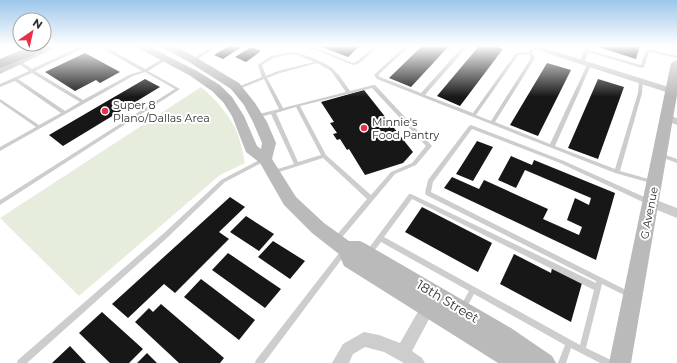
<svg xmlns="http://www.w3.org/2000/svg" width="677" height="363" font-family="Montserrat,sans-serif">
	<rect width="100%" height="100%" fill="#fff"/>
	<!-- green -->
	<path fill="#e7eddd" d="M201 87C216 100 231 116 238 135 241 144 243 154 245 163L220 175 79 296 0 218Z"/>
	<!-- building -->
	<path fill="#171717" d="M229 46H243L223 59 214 55Z
		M319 46H360L348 57Z
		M422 46H449L411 87 389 78Z
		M479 46H495L503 49 460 106 437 96Z
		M595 46H640L636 59Z
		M251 47 261 51 246 62 235 57Z
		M85 53 120 72 100 83 96 80 75 91 45 72Z
		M547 63 571 70 538 136 510 125Z
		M145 79 160 87 63 146 49 135Z
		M598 79 624 87 598 159 568 148Z
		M364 90 413 152 403 163 365 175 349 149 347 150 340 139 337 140 333 134 337 133 330 123 334 122 321 102Z
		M477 141 493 147 473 181 456 174Z
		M511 156 532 165 534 160 615 193 596 260 444 188 452 177 479 189 484 180 548 209 543 219 579 235 582 227 567 220 575 198 589 205 591 198 525 170 516 188 498 180Z
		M230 197 245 207 219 232 229 239 175 293 164 284 128 318 112 304Z
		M422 207 492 243 478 272 405 232Z
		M246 216 274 234 259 251 230 232Z
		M273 241 305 261 290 279 258 257Z
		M228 253 281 289 265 308 212 270Z
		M514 254 551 273 552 268 582 283 571 322 500 284Z
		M201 279 255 320 239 340 184 297Z
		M161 304 224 358 220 363H179L135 322 149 308 153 312Z
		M102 312 143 349 129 363H110L79 333Z
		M70 346 86 363H52Z
		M147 353 157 363H137Z"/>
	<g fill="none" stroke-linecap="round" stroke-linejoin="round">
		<!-- lane -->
		<path fill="#cdcdcd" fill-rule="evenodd" d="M81 46H87L35 71 83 100 131 74 142 71 98 46H104L145 69 164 58H166V60L148 71 180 89 0 205V200L175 89 145 72 133 76 0 151V147L36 127 0 102V99L39 125 61 113 15 81 0 87V84L29 71 18 63V61H20L32 69ZM32 73 80 102 65 111 18 79Z
			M184 46H190L178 53 175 52Z
			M213 46H219L194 61 191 60Z
			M305 46H312L353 63 356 62 375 46H380L358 64 353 65Z
			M405 46H410L378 75 380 77 421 93 463 46H468L425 95 473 113 516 53 529 52 533 46H537L532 53 535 58 495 122 550 144 587 65 588 64H590L591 65 555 146 615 169 638 93 639 81V80H643L642 93 620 171 656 181 657 182 656 183 654 184 615 173 377 79 374 75 375 74ZM529 54 531 58 491 121 476 115 518 55Z
			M586 46H590L588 50 641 65 646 50 648 49 677 56V58L649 52 644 67 642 68 588 52 584 63 582 64H581L580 63Z
			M292 52C304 54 323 61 332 68 339 74 345 84 350 91L373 85H375L432 146 416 165 395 174 339 241 337 242 335 241 334 239 335 237 367 199 323 158 273 174 271 173 270 172 271 171 294 164 271 114 257 118 255 116V115L279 109 264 79 239 89H235V88L262 77 258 65 271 56ZM292 54 297 55 314 62 278 71 266 76 262 65 273 58ZM317 63 331 71 346 92 283 108 267 78 280 73ZM372 88 426 146 412 163 391 172 371 195 326 155 300 106ZM296 107 321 155 298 162 276 113Z
			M471 125 564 161 651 200 652 202 651 204H647L560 163 472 129 433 182 431 192 632 293 633 295 632 297 630 298 602 284 586 348 611 360 612 363H600L571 348 566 363H558L565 345 474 294 465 311 463 312 461 311 459 309 469 291 381 242 370 256 368 257 366 256 365 254 366 252 409 194H411L596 283V281L426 195 425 193 428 180 469 126ZM412 199 594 290 580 345 384 237Z
			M660 153 677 159V163L658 156 657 155 658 154Z
			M265 157 267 158 268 159 267 160 225 182 167 238 27 363H17L18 360 163 234 221 180Z
			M345 247 347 248 348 250 347 252 264 363H255L256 360 343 248Z"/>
		<!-- street -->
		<path fill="#cdcdcd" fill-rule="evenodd" d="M525 46H538L675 89 676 91 675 93H669Z
			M667 115 677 118V125L664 120 662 118 664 116Z
			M651 198 677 208V218L647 206 645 203 647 200Z
			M428 301 433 303 435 308 412 351 422 358 425 363H404L384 352 365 347 353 354 349 363H332L343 344 364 332 379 335 400 343 423 303Z"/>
		<!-- secondary -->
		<path fill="#bababa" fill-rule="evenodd" d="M44 46H59L0 74V67Z
			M134 46H148L197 71 220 85 232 97 244 116 257 146 261 149 262 143 253 122 244 105 231 89 189 62 160 46H174L197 58 239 83 255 103 267 122 276 143 272 159 296 197 324 223 349 241H360L366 244 511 328 552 356 556 363H498L344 266 339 254 312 233 284 205 260 163 246 152 232 116 223 102 212 91 189 75Z
			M677 60V95L631 363H609L671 63Z"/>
		<!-- highway -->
		<path fill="#979797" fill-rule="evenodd" d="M31 46H51L49 49 0 68V59Z"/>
	</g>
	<!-- sky -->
	<linearGradient id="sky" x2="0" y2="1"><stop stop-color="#9bc6ea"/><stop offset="0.47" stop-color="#fff"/><stop offset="1" stop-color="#fff" stop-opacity="0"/></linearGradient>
	<rect width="677" height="97" fill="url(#sky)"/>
	<!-- markers -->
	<g fill="#eb2e4a" stroke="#fff" stroke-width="1.5">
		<circle cx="105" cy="111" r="4"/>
		<circle cx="364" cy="128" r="4"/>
	</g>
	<g text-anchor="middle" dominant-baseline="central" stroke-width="4" stroke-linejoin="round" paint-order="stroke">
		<!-- poi labels -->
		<g font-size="11" fill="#303030" stroke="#fff" text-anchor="start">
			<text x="113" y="105">Super 8<tspan x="113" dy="13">Plano/Dallas Area</tspan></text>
			<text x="372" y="122">Minnie's<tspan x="372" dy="13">Food Pantry</tspan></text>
		</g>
		<!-- street labels -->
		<g font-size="11" fill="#303030" stroke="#fff">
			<text transform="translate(649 213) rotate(-79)">G Avenue</text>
		</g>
		<!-- near-street labels -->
		<g font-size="13" fill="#303030" stroke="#fff">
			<text transform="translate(448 301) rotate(31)">18th Street</text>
		</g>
	</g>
	<!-- north arrow -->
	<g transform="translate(32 32) rotate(34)"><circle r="19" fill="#ffffff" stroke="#acacac"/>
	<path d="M0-3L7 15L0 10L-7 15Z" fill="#eb2e4a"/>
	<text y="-6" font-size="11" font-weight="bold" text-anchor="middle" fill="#303030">N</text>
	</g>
</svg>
